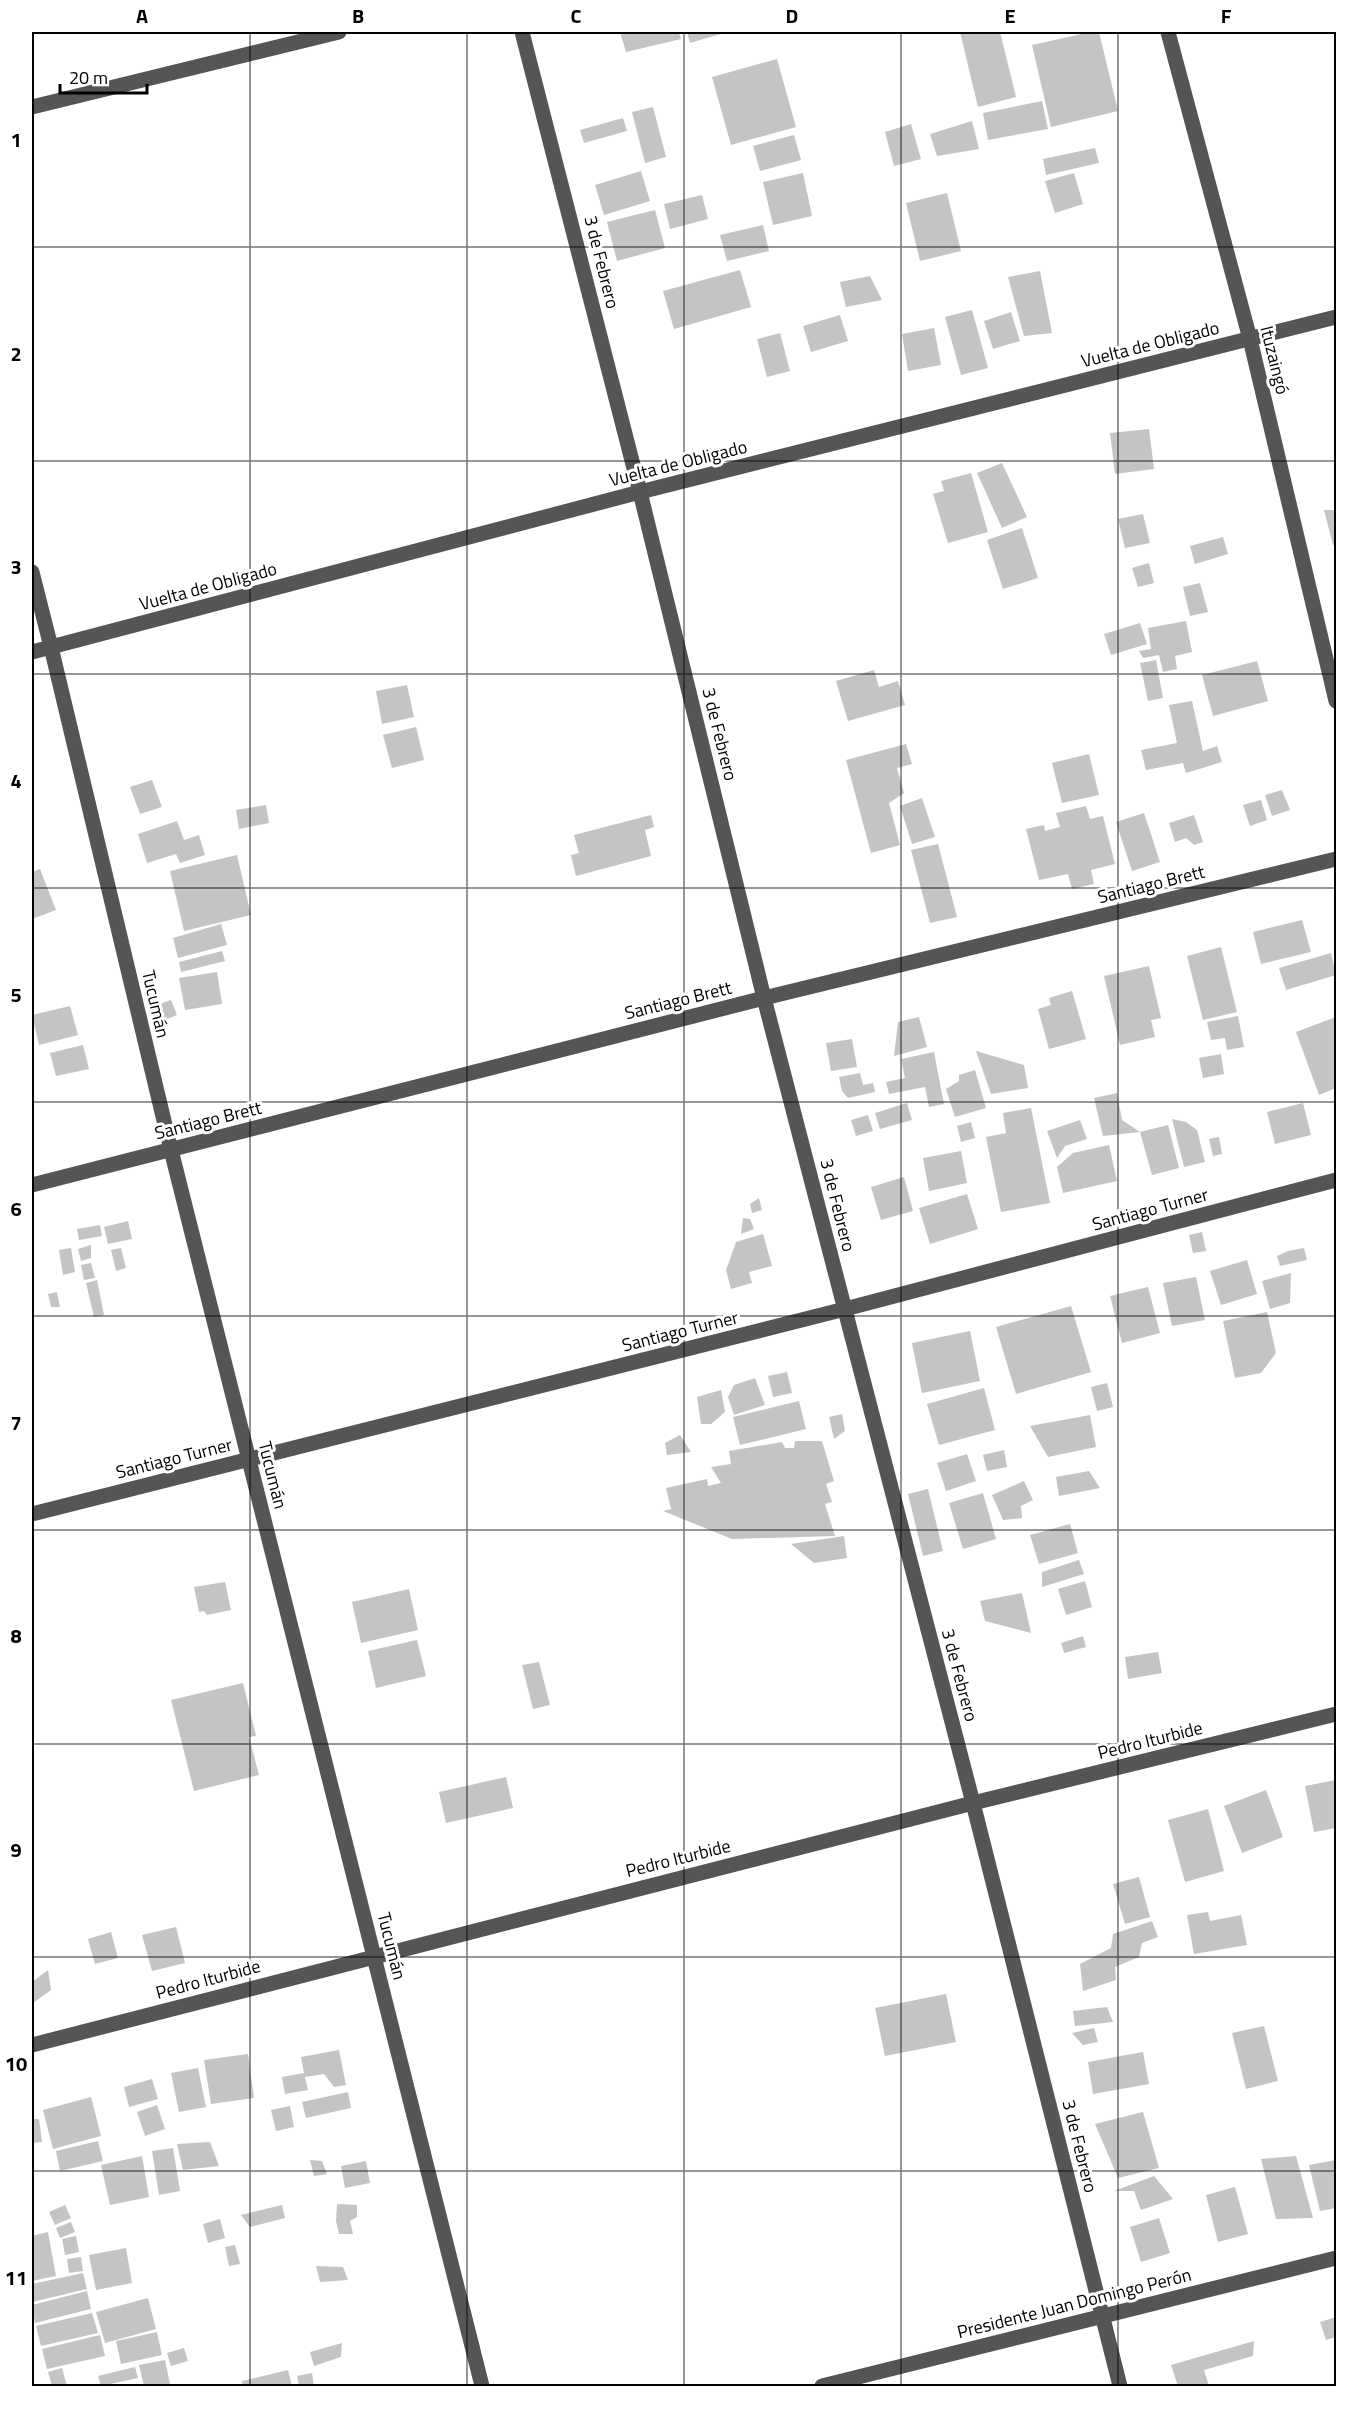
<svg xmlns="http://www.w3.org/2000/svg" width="1368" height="2418" font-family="'Titillium Web',sans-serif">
	<rect width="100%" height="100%" fill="#fff"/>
	<!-- building -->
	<path fill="#c4c4c4" d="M620 32H679L681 39 626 52Z
		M687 32H727L690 43Z
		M960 32H1000L1016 97 978 107Z
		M1091 32H1099L1118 111 1051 127 1032 45Z
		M777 59 796 127 731 145 712 77Z
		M1042 101 1048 129 988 140 983 113Z
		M653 107 666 157 645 163 632 112Z
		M623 118 627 131 584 143 580 130Z
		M972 121 979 149 937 156 930 134Z
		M911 124 921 159 894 166 885 132Z
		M794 135 801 160 760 171 753 146Z
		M1095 148 1099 163 1046 175 1043 159Z
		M641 171 650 201 604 215 595 185Z
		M803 173 812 216 773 225 763 182Z
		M1074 173 1083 204 1055 213 1045 181Z
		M947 193 961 251 920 261 906 203Z
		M702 195 708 219 670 229 664 204Z
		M655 210 665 248 617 261 607 222Z
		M763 225 769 251 727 261 720 235Z
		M740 270 751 307 674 329 663 291Z
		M1040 271 1052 333 1024 336 1008 277Z
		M870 276 882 300 846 307 840 282Z
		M972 310 988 368 961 375 945 317Z
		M1011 312 1020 341 993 349 984 321Z
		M840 315 848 341 811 352 803 326Z
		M934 328 941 365 908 371 902 334Z
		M780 333 790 371 767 377 757 339Z
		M1149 429 1154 469 1115 474 1110 433Z
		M1002 463 1027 517 1002 528 977 473Z
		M971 473 988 532 948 543 933 494 944 491 941 481Z
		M1324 510H1336V544L1333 545Z
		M1143 514 1150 543 1125 548 1118 519Z
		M1022 528 1038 578 1003 589 987 540Z
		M1223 537 1228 554 1195 564 1190 546Z
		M1149 563 1154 583 1138 587 1132 568Z
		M1200 583 1208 612 1190 616 1183 587Z
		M1186 621 1192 652 1175 656 1177 669 1163 672 1159 655 1143 658 1139 651 1151 649 1148 628Z
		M1140 623 1147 644 1111 655 1104 634Z
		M1156 660 1163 698 1148 701 1140 663Z
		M1257 661 1268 701 1213 716 1202 675Z
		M874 670 879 687 898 681 905 705 848 721 836 681Z
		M407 685 414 717 382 724 376 691Z
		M1192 701 1203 751 1217 746 1222 762 1186 773 1183 763 1146 770 1141 750 1177 743 1169 705Z
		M416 727 424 760 392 768 383 735Z
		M906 744 912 764 897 768 904 793 889 803 900 845 871 853 846 760Z
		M1089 754 1099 795 1062 803 1052 763Z
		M152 780 162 807 140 814 130 787Z
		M1282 790 1290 810 1272 816 1265 795Z
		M922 798 935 837 912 844 900 806Z
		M1261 800 1267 820 1250 826 1243 805Z
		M266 805 269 823 239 829 236 810Z
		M1086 806 1090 819 1103 816 1115 864 1091 870 1094 884 1072 889 1068 874 1039 880 1026 829 1044 825 1045 831 1060 827 1056 813Z
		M1144 813 1160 862 1132 871 1116 822Z
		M651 815 654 827 645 830 651 856 576 876 571 855 579 853 574 835Z
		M1194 815 1203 842 1194 845 1186 838 1175 842 1169 823Z
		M177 821 184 840 199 835 205 855 180 863 176 854 147 863 138 834Z
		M938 844 957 917 930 923 911 850Z
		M237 855 251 915 184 931 170 871Z
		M40 869 56 910 32 919V872Z
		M1302 920 1311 952 1261 964 1253 932Z
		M221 924 227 945 178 958 173 938Z
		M1221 947 1237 1012 1203 1020 1187 956Z
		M222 951 225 961 181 972 179 962Z
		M1331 953 1336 975 1286 990 1279 968Z
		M1149 966 1161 1018 1151 1020 1155 1037 1120 1045 1104 976Z
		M217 972 222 1004 185 1010 179 978Z
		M1072 991 1086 1039 1049 1049 1038 1009 1051 1005 1049 998Z
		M171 1000 177 1015 160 1022 154 1006Z
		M70 1006 78 1035 39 1045 32 1015Z
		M1238 1016 1244 1047 1227 1050 1225 1038 1211 1040 1207 1022Z
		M919 1017 927 1047 894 1056 898 1022Z
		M1336 1017V1088L1319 1095 1296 1032Z
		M852 1039 857 1067 831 1071 826 1043Z
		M83 1045 89 1069 56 1076 50 1053Z
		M976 1051 1024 1065 1028 1088 991 1094Z
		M934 1052 944 1104 929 1107 925 1087 889 1094 886 1082 905 1078 901 1059Z
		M1221 1054 1224 1074 1203 1078 1199 1058Z
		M975 1070 986 1108 955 1117 946 1089 959 1081V1075Z
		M860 1073 863 1085 873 1083 875 1092 848 1098 842 1091 839 1077Z
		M1117 1093 1122 1120 1140 1132 1103 1136 1094 1098Z
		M907 1103 912 1120 880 1129 875 1113Z
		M1303 1103 1311 1135 1275 1144 1267 1112Z
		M1031 1108 1050 1203 1001 1212 986 1137 1006 1133 1003 1113Z
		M868 1115 873 1131 856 1136 851 1120Z
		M1172 1119 1186 1122 1197 1130 1205 1162 1184 1167Z
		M1080 1120 1087 1139 1065 1146 1057 1158 1047 1131Z
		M971 1122 975 1138 961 1142 957 1126Z
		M1168 1125 1179 1168 1152 1175 1140 1132Z
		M1219 1137 1222 1154 1213 1156 1209 1139Z
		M1109 1145 1117 1181 1063 1193 1057 1167 1073 1153Z
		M961 1151 967 1183 929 1191 923 1158Z
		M904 1177 913 1211 881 1220 871 1187Z
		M967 1194 978 1229 930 1244 919 1208Z
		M759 1198 762 1210 752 1213 750 1204Z
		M743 1218 750 1219 754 1229 741 1234Z
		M128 1221 132 1239 108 1244 104 1227Z
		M100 1225 102 1236 79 1240 77 1229Z
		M1202 1232 1206 1251 1193 1253 1189 1235Z
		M763 1234 772 1266 749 1272 752 1283 731 1289 726 1270 736 1242Z
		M91 1245V1258L81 1261 78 1249Z
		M71 1248 75 1272 63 1275 59 1250Z
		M121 1248 126 1268 116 1271 111 1250Z
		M1304 1248 1307 1260 1280 1266 1277 1256 1288 1251Z
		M1247 1260 1257 1294 1221 1305 1210 1271Z
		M91 1263 95 1278 84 1280 81 1265Z
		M1291 1273 1290 1303 1270 1309 1262 1281Z
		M1196 1277 1205 1320 1172 1326 1163 1283Z
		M97 1280 104 1315 94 1317 86 1283Z
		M1148 1287 1160 1333 1122 1343 1110 1296Z
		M57 1292 60 1307H51L48 1294Z
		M1071 1306 1091 1372 1016 1394 996 1327Z
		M1267 1312 1276 1353 1261 1373 1235 1378 1223 1321Z
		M970 1331 980 1381 922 1393 912 1343Z
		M787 1372 792 1393 773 1397 768 1376Z
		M755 1378 765 1405 734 1415 728 1397 734 1385Z
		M1107 1383 1113 1407 1097 1411 1091 1387Z
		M984 1388 995 1430 939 1445 927 1404Z
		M721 1390 725 1412 711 1424H701L697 1397Z
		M799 1401 806 1429 740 1445 733 1417Z
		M842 1414 845 1431 834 1439 829 1417Z
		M1090 1415 1096 1447 1048 1457 1030 1426Z
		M680 1435 691 1452 667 1455 665 1443Z
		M795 1441H822L834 1481 826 1484 832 1502 825 1504 835 1536 732 1539 663 1511 671 1509 666 1488 707 1479 708 1486 721 1483 711 1467 731 1464 729 1451 782 1442 785 1448H794Z
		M1004 1450 1007 1467 987 1471 983 1455Z
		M967 1454 976 1481 946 1491 937 1463Z
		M1089 1471 1100 1488 1059 1496 1056 1477Z
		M1024 1481 1033 1500 1021 1506 1022 1518 1003 1520 992 1495Z
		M928 1489 943 1551 923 1556 908 1494Z
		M983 1493 996 1539 963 1549 949 1503Z
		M1070 1524 1078 1553 1039 1564 1030 1535Z
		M844 1536 847 1558 814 1563 791 1544Z
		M1079 1560 1084 1574 1042 1587V1572Z
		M1085 1581 1092 1607 1066 1615 1058 1589Z
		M225 1582 231 1610 207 1615 204 1611 199 1612 194 1587Z
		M409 1589 418 1630 361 1643 352 1602Z
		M1022 1593 1031 1633 985 1621 980 1601Z
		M1083 1636 1086 1647 1064 1653 1061 1643Z
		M417 1640 426 1676 376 1688 368 1651Z
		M1158 1652 1162 1673 1128 1679 1125 1657Z
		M539 1662 550 1705 533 1709 522 1665Z
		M243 1683 256 1736 249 1737 259 1775 194 1791 171 1700Z
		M506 1777 513 1808 446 1823 439 1792Z
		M1336 1780V1828L1314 1832 1305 1786Z
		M1266 1790 1283 1837 1242 1853 1224 1806Z
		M1208 1809 1224 1871 1185 1882 1168 1820Z
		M1139 1877 1150 1917 1125 1924 1113 1884Z
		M1208 1912 1210 1921 1241 1915 1247 1945 1194 1954 1187 1915Z
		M1152 1921 1158 1937 1142 1943 1139 1957 1115 1967 1116 1980 1083 1991 1080 1964 1111 1948 1113 1934Z
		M176 1927 185 1963 152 1971 142 1935Z
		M111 1932 118 1958 95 1964 88 1939Z
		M48 1970 51 1990 33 2003 32 1982Z
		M946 1994 956 2042 885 2056 875 2008Z
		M1107 2007 1113 2022 1075 2026 1073 2011Z
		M1264 2026 1278 2081 1246 2089 1232 2033Z
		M1094 2028 1098 2042 1083 2045 1072 2033Z
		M339 2050 346 2085 334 2087 324 2074 305 2077 308 2090 285 2094 282 2077 304 2073 301 2057Z
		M1143 2052 1149 2084 1093 2094 1088 2062Z
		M248 2054 254 2098 211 2104 204 2060Z
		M198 2068 206 2107 179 2112 171 2073Z
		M152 2079 158 2099 129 2107 124 2087Z
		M348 2092 351 2108 306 2118 302 2102Z
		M91 2097 101 2136 53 2149 43 2110Z
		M157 2105 165 2129 145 2136 137 2112Z
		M290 2106 294 2127 276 2131 271 2110Z
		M1143 2112 1159 2168 1118 2178 1095 2124Z
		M32 2119H39L42 2142 32 2143Z
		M98 2141 103 2161 60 2171 56 2151Z
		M210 2142 219 2166 183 2170 177 2144Z
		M173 2148 180 2191 159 2195 152 2151Z
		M142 2156 149 2197 110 2205 101 2165Z
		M1296 2156 1313 2218 1276 2219 1261 2159Z
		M310 2160 322 2161 327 2174 314 2176Z
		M1336 2160V2208L1320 2211 1309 2165Z
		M366 2161 370 2183 345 2188 341 2166Z
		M1154 2176 1173 2199 1141 2210 1134 2191H1114Z
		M1235 2187 1248 2234 1218 2242 1206 2195Z
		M337 2204 357 2205V2217L350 2221 353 2234H339L336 2221Z
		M65 2205 71 2218 55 2225 49 2212Z
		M282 2205 285 2218 250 2227 241 2215Z
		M1159 2218 1170 2253 1141 2262 1130 2227Z
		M220 2219 225 2238 208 2243 203 2224Z
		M71 2222 75 2232 60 2238 56 2228Z
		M48 2232 56 2276 32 2281V2236Z
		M76 2236 79 2252 65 2255 62 2239Z
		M235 2245 240 2264 229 2266 225 2247Z
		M126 2248 132 2283 96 2290 89 2255Z
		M81 2257 83 2271 69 2273 67 2259Z
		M316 2266 343 2267 348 2280 320 2282Z
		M83 2273 87 2289 32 2302V2284Z
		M87 2291 91 2309 35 2323 32 2305Z
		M148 2298 156 2329 105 2343 96 2312Z
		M92 2313 98 2333 41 2346 36 2326Z
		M1336 2317V2337L1326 2340 1320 2322Z
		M157 2332 162 2355 121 2364 116 2341Z
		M100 2335 105 2356 47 2369 42 2349Z
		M1254 2341 1253 2356 1204 2370 1209 2386H1178L1171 2365Z
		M342 2343 341 2357 314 2366 310 2352Z
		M184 2348 188 2361 171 2366 167 2353Z
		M165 2360 170 2384 144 2386 139 2365Z
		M135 2367 138 2378 101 2386 98 2376Z
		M62 2368 67 2386H52L48 2372Z
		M288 2370 292 2386H243L242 2381Z
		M312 2373 314 2386H299L297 2376Z"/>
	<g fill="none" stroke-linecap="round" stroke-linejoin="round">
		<!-- minor -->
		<path stroke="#555" stroke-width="15" d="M522 32 640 492 764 998 973 1803 1120 2386
			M1168 32 1250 339 1336 701
			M32 107 339 32
			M32 572 51 647 171 1150 482 2386
			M32 652 640 492 1336 317
			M32 1185 764 998 1336 859
			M32 1514 845 1309 1336 1180
			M32 2045 973 1803 1336 1714
			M822 2386 1336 2258"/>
	</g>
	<!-- grid -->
	<path fill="none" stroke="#000" stroke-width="1.5" stroke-opacity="0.55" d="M250 32V2386M467 32V2386M684 32V2386M901 32V2386M1118 32V2386M32 247H1336M32 461H1336M32 674H1336M32 888H1336M32 1102H1336M32 1316H1336M32 1530H1336M32 1744H1336M32 1957H1336M32 2171H1336"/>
	<g text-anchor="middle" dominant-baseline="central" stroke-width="6" stroke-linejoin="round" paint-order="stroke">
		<!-- street labels -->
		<g font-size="18" fill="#000" stroke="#fff">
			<text transform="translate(602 262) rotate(76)">3 de Febrero</text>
			<text transform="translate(1150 344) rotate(-14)">Vuelta de Obligado</text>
			<text transform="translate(1275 360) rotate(76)">Ituzaingó</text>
			<text transform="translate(678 463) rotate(-14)">Vuelta de Obligado</text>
			<text transform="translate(208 586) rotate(-15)">Vuelta de Obligado</text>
			<text transform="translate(720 734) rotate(76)">3 de Febrero</text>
			<text transform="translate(1151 884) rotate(-14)">Santiago Brett</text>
			<text transform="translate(678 1000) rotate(-14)">Santiago Brett</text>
			<text transform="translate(156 1004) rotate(77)">Tucumán</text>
			<text transform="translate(208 1120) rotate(-14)">Santiago Brett</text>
			<text transform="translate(838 1205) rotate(76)">3 de Febrero</text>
			<text transform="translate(1150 1209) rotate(-15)">Santiago Turner</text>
			<text transform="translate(680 1331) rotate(-14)">Santiago Turner</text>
			<text transform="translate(174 1458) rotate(-14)">Santiago Turner</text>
			<text transform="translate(273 1475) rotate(76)">Tucumán</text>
			<text transform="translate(960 1675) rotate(75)">3 de Febrero</text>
			<text transform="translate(1150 1740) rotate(-14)">Pedro Iturbide</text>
			<text transform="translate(678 1858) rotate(-14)">Pedro Iturbide</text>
			<text transform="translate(392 1946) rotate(76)">Tucumán</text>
			<text transform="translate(208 1979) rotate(-15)">Pedro Iturbide</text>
			<text transform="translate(1080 2146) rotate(76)">3 de Febrero</text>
			<text transform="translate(1074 2303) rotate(-14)">Presidente Juan Domingo Perón</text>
		</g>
	</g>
	<!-- border -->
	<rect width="1368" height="2418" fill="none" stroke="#ffffff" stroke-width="66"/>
	<!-- scale -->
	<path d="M60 84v9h87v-9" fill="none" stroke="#000000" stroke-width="3"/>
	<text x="69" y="84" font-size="18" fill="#000000" stroke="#ffffff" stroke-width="4.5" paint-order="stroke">20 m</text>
	<rect x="33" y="33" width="1302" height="2352" fill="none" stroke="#000" stroke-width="2"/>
	<g font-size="20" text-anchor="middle" font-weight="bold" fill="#000">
		<text x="142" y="23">A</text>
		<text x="358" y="23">B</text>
		<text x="576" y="23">C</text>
		<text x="792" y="23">D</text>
		<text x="1010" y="23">E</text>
		<text x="1226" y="23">F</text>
		<text x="16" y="147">1</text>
		<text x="16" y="361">2</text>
		<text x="16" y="574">3</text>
		<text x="16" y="788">4</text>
		<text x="16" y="1002">5</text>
		<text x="16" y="1216">6</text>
		<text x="16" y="1430">7</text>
		<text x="16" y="1643">8</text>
		<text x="16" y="1857">9</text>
		<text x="16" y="2071">10</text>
		<text x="16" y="2285">11</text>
	</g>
</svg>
